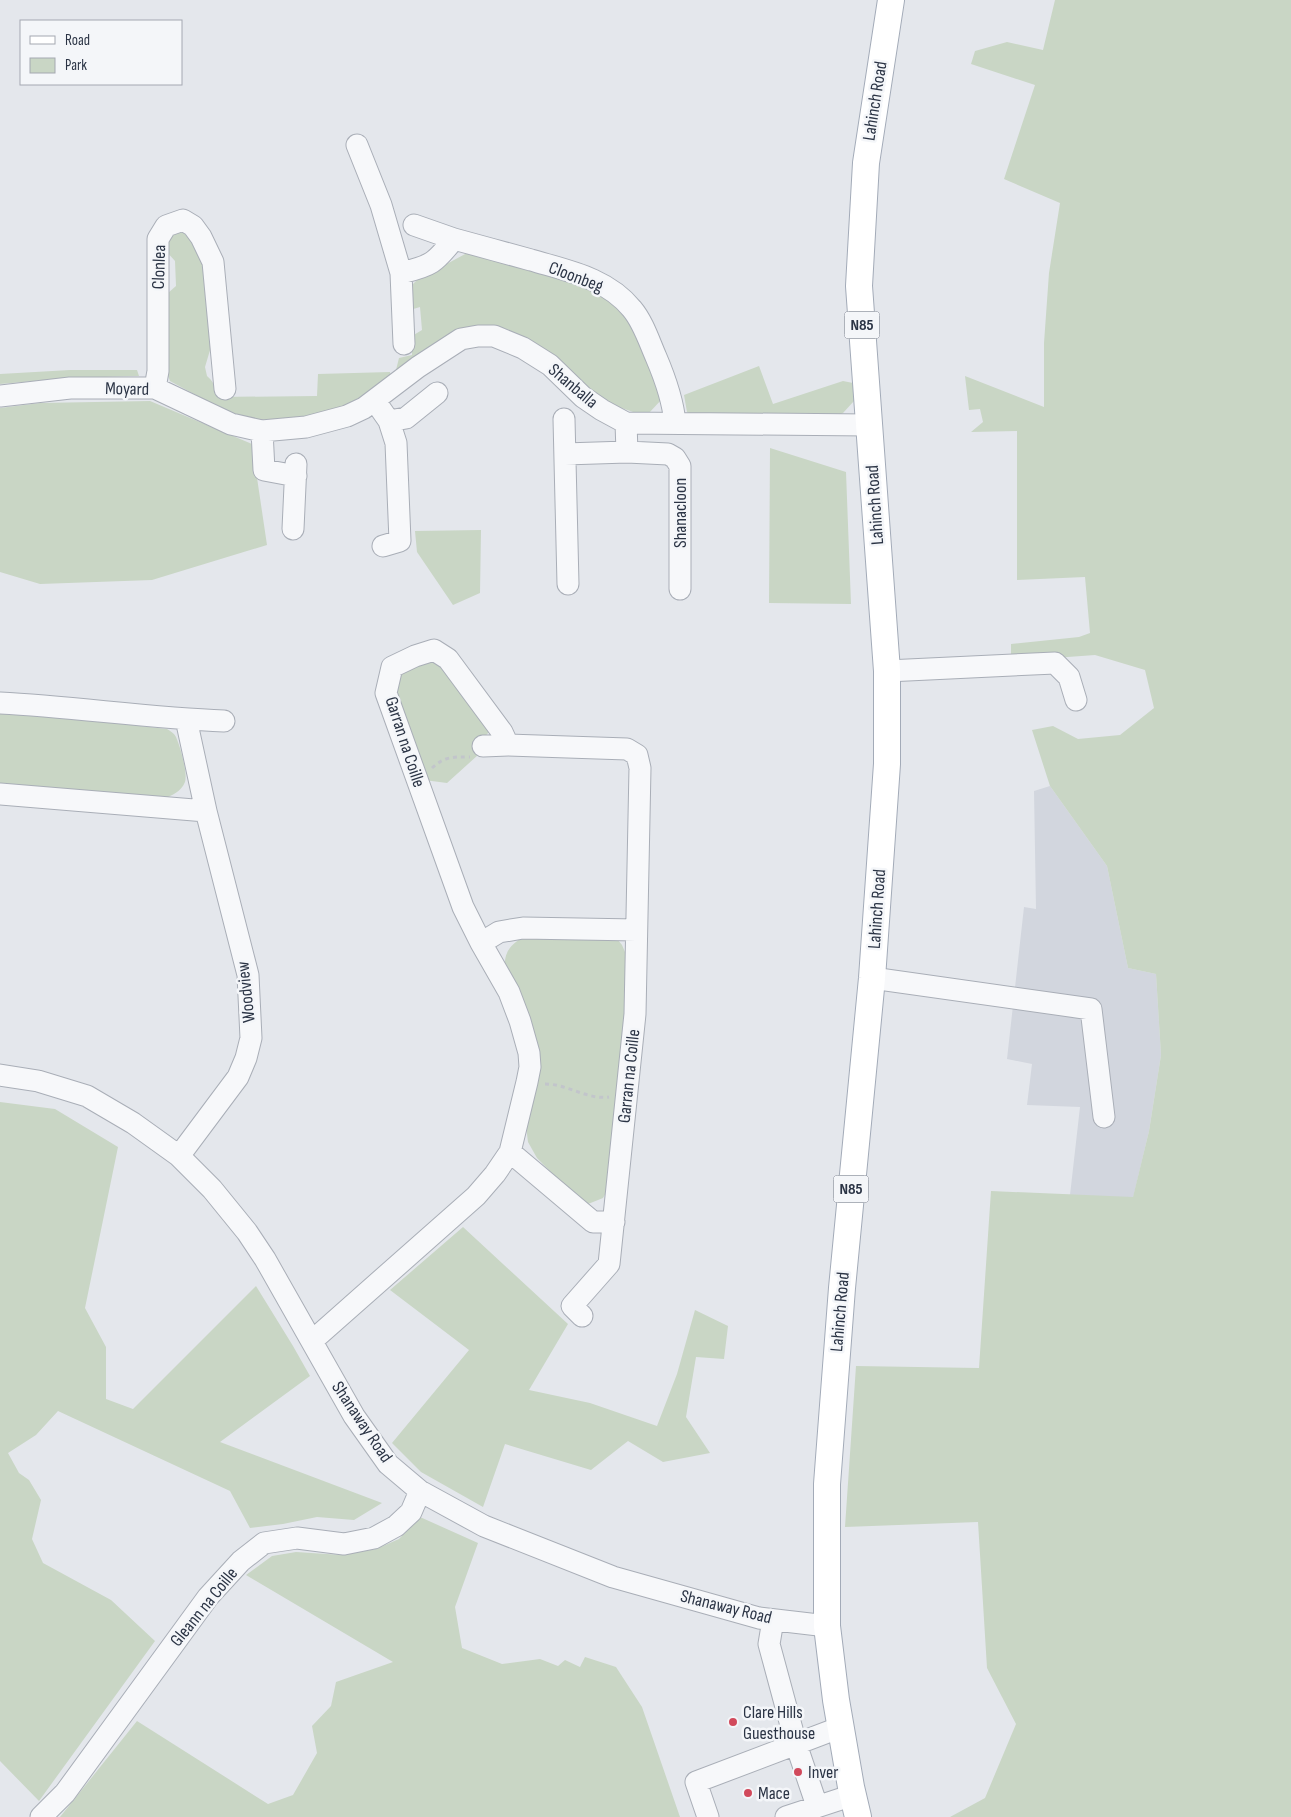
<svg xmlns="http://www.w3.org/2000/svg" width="1291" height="1817" font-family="'Sofia Sans Condensed',sans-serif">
	<rect width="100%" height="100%" fill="#e4e7ec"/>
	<!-- built -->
	<path fill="#d2d6de" d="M1050 786 1107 866 1128 968 1156 974 1161 1055 1149 1131 1133 1198 1070 1195 1080 1107 1027 1105 1032 1064 1007 1059 1024 907 1036 909 1034 791Z"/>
	<!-- green -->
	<path fill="#c9d6c5" d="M1055 0H1291V1817H950L985 1798 1016 1724 987 1668 978 1522 845 1527 856 1366 979 1368 991 1191 1133 1197 1149 1131 1161 1055 1156 974 1128 968 1107 866 1050 786 1032 730 1053 726 1078 739 1120 735 1154 708 1145 670 1095 655 1011 661V644L1079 637 1090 633 1085 577 1017 580V431L971 432 983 422 980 409 969 410 965 376 1044 407V343L1049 273 1060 203 1004 179 1035 85 971 64 975 51 1007 42 1043 50Z
		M176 231 184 233 190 238 204 262 213 340 205 367 207 376C216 384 214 387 218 397L317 396 318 374 390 372 391 378 361 399 338 411 292 418 261 420 236 415 225 411 170 381 167 373 168 293 176 286 175 261 166 251V242Z
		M467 253 599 290 638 328 662 399 649 413H636L613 405 493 329 395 374 399 358 412 355V336L422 330 420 307 410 310 409 288 417 280Z
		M759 366 773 404 843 381 853 383 854 401 843 413 833 418 695 416 687 412 684 395Z
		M70 370H137L139 376 69 378 0 384V374Z
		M150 401 252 444 267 545 152 580 40 584 0 572V408L40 403Z
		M770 448 846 472 851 604 769 603Z
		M481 530 480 593 453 605 417 552 415 531Z
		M426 660 436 661 488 728V733L484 738 478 755 447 783 424 780 395 693 402 671Z
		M0 710 167 729C170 731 174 733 176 737 180 746 188 773 185 782 181 792 172 795 164 799L0 787Z
		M527 935 618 940 622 945 628 959 624 1043 607 1191 603 1198 588 1204 580 1202 537 1158 528 1142 526 1126 535 1068 505 970C503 951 512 943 527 935Z
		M0 1102 55 1109 118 1147 85 1308 106 1347V1399L133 1409 256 1286 293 1346 310 1376 220 1442 382 1503 354 1520 317 1517 283 1524 250 1528 230 1491 58 1411 36 1435 8 1453 19 1473 29 1480 41 1500 32 1539 43 1563 111 1600 155 1641 39 1801 0 1761Z
		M463 1227 568 1324 529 1390 590 1403 657 1426 677 1374 695 1310 728 1326 724 1359 696 1357 686 1417 710 1453 663 1462 628 1441 591 1470 505 1444 483 1507 421 1472 392 1443 469 1350 390 1290Z
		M420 1517 478 1543 455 1607 462 1648 502 1664 540 1659 558 1666 565 1660 580 1667 585 1657 616 1667 642 1707 680 1817H60L137 1721 268 1804 293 1795 317 1753 312 1726 331 1706 336 1682 393 1662 246 1575 272 1556 296 1552 342 1555 376 1549 399 1539Z"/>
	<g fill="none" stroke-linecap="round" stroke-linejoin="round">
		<!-- minor casing -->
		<g stroke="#a9aeb7" stroke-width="23">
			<path id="minor" d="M357 145 381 205 401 273 404 344
				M414 225 454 239
				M401 273C431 266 435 263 454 239 480 246 505 253 531 260 568 271 607 278 632 309 643 322 649 341 656 357 665 378 673 400 675 423
				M155 388 158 371V239L166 226 183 220 193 226 201 237 213 262 225 389
				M0 396 70 388H155L231 424 262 431 306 427 347 416 364 408 418 367 461 339 478 336H494L523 348 550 365 583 397 602 410 626 423 869 425
				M375 401 389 421 396 443 400 541 383 546
				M564 419 568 584
				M389 421 406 418 437 393
				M626 423 627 452 668 454 675 458 680 466V589
				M262 431 264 470 296 476
				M565 454 627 452
				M293 529 296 464
				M887 671 1055 663 1069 677 1076 700
				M0 703C75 707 149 718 224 721
				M186 719 206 811
				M483 746 508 745
				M0 794 206 811 248 975 251 1038 246 1058 238 1077 179 1156
				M481 943 499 932 523 928 636 930
				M872 978 1091 1009 1104 1117
				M0 1075 38 1081 87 1096 133 1123 179 1156 212 1189 247 1232 265 1259 354 1416 388 1464 420 1491 484 1526 613 1577 759 1618 827 1626
				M510 1152 593 1222H614
				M312 1341 476 1196 495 1174 510 1152 527 1082 530 1067 529 1053 520 1021 509 992 481 943 463 907 386 693 392 667 415 656 434 650 448 659 502 732 508 745 627 749 637 755 640 768 635 1014 609 1264 572 1306 582 1316
				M773 1620 769 1644 796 1744 817 1806
				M41 1817 65 1793 208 1597 241 1561 264 1543 297 1538 344 1544 374 1538 396 1526 411 1512 420 1491
				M708 1817 696 1782 841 1727
				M786 1817 853 1795"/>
		</g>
		<!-- major casing -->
		<g stroke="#a3abb8" stroke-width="28">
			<path id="major" d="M858 1817 851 1787 836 1700 827 1626V1484L842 1288 872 978 887 764V671L859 286 866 163 891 0"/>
		</g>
		<!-- path -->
		<path stroke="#c2c5cb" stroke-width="3" stroke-dasharray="4 4" stroke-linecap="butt" d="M432 768C445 756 453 757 470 757
			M545 1084C568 1084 587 1100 609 1097"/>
		<!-- minor -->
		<use href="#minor" stroke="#f7f8fa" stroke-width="21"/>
		<!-- major -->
		<use href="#major" stroke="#fff" stroke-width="26"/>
	</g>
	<!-- markers -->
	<g fill="#d1495b" stroke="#f4f6f9" stroke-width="2">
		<circle cx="733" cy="1722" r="5"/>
		<circle cx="798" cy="1772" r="5"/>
		<circle cx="748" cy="1793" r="5"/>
	</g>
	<g text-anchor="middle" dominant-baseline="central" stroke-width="5" stroke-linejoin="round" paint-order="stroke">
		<!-- shield labels -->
		<g fill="#f4f6f9" stroke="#676e7b" stroke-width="1">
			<rect x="844.5" y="311.5" width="35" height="27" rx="4"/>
			<rect x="833.5" y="1175.5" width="35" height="27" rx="4"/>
		</g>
		<g font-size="16" font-weight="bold" fill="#2b3445">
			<text x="862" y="325">N85</text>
			<text x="851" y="1189">N85</text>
		</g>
		<!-- street labels -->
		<g font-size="18" fill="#2b3445" stroke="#f4f6f9">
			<text transform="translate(875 101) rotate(-81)">Lahinch Road</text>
			<text transform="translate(159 267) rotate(-88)">Clonlea</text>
			<text transform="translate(576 277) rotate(21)">Cloonbeg</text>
			<text transform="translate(573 386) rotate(40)">Shanballa</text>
			<text transform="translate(127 389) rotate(1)">Moyard</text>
			<text transform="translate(875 505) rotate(-94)">Lahinch Road</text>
			<text transform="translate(680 513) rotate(-90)">Shanacloon</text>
			<text transform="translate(405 742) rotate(72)">Garran na Coille</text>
			<text transform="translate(877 909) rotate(-86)">Lahinch Road</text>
			<text transform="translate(246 992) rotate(-96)">Woodview</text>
			<text transform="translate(629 1076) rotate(-84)">Garran na Coille</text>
			<text transform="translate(840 1312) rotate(-85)">Lahinch Road</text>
			<text transform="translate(362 1422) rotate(56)">Shanaway Road</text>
			<text transform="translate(204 1607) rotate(-51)">Gleann na Coille</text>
			<text transform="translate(726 1607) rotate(14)">Shanaway Road</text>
		</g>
		<!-- poi labels -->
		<g font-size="18" fill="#2b3445" stroke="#f4f6f9" text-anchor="start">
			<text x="743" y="1712">Clare Hills<tspan x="743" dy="21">Guesthouse</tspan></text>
			<text x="808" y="1772">Inver</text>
			<text x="758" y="1793">Mace</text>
		</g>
	</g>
	<!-- legend -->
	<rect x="20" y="20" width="162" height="65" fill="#f4f6f9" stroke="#a4a8b1"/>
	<rect x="30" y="36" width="25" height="8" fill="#ffffff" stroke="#a4a8b1"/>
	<text x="65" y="45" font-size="15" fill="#2b3445">Road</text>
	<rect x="30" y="58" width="25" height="15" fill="#c9d6c5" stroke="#a4a8b1"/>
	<text x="65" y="70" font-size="15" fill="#2b3445">Park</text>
</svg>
